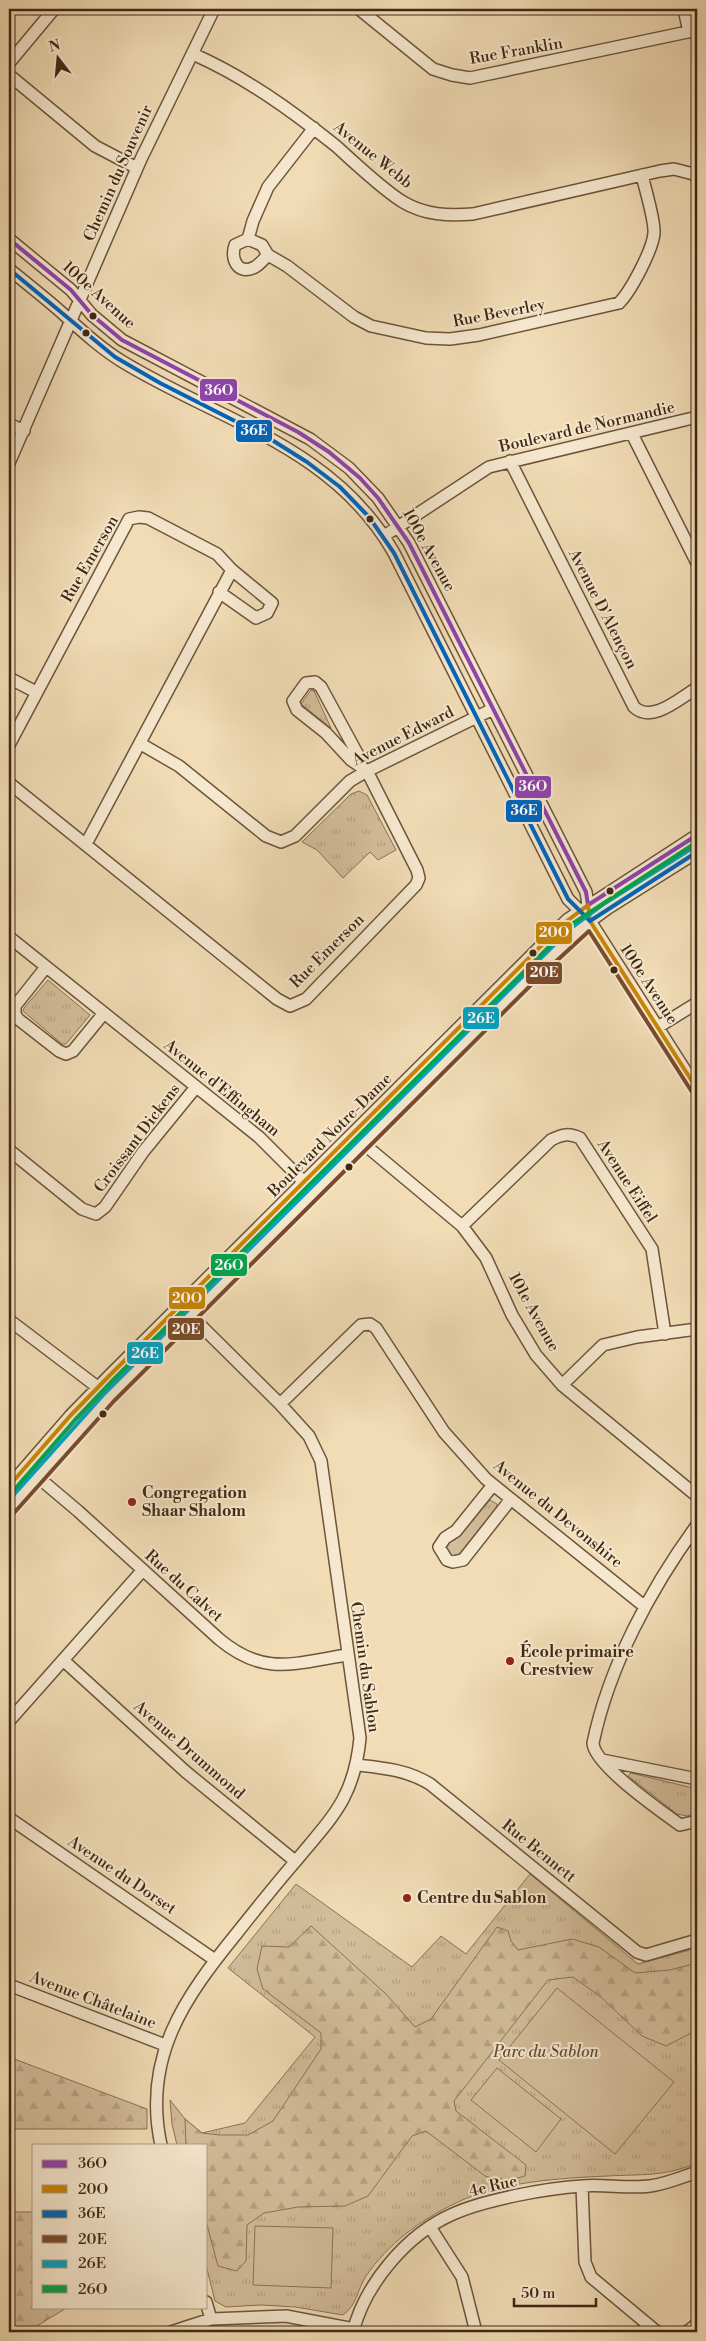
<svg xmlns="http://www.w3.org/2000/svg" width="706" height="2341" font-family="'Libre Bodoni',serif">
	<defs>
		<pattern id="grass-tufts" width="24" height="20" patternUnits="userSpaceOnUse" patternTransform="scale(1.25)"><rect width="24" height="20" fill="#d3bd9a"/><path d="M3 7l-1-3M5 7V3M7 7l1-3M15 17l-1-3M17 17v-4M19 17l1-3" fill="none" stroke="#b6a284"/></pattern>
		<pattern id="forest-firs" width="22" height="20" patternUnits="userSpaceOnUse" patternTransform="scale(1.25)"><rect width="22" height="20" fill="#d3bd9a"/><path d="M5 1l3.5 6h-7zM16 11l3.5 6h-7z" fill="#b6a284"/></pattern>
	</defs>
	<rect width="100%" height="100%" fill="#f1dcb5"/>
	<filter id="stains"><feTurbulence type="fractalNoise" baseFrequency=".004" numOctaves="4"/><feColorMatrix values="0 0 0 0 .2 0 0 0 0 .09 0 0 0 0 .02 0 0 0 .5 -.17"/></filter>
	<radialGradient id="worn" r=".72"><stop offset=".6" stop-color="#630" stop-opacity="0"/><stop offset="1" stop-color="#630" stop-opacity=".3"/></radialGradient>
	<!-- grass -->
	<path fill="url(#grass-tufts)" stroke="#8a7257" d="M311 690 314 691 331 728 301 704Z
		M359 791 367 795 396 850 378 860 370 852 343 878 317 850 302 842 351 794Z
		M48 980 90 1015 66 1044H62L23 1011 24 1008Z
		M490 1500 497 1504 496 1508 459 1554 451 1556 446 1550 449 1542 456 1539Z
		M631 1773 697 1789V1813L687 1816 677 1814 628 1776Z
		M530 1874 638 1964 697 1948V2163C664 2177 642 2174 608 2176 561 2178 498 2182 456 2203 420 2220 388 2244 366 2276 357 2290 357 2305 343 2315L295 2307 261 2305 226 2307 215 2301 206 2265V2145H177L172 2124 170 2100 185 2119 202 2133 245 2123 315 2037 228 1968 296 1884 412 1967 441 1936 466 1954Z"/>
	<!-- forest -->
	<path fill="url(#forest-firs)" stroke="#8a7257" d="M311 1926 386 1994 415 2027 431 2019 497 1927 508 1931 511 1941 518 1950 572 1939 599 1947 635 1973 670 1970 697 1963V2030L666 2046 642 2036 601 1997 573 1977 548 1980 454 2101 456 2111 526 2165 525 2176 503 2182 485 2176 426 2131 412 2136 368 2196 345 2206 298 2207 264 2213 247 2225 246 2261 237 2271 218 2266 206 2221V2145H186L185 2119 202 2133 220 2135H248L273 2121 321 2049V2033L263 1989 257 1969 262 1946 289 1947Z
		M9 2057 147 2109V2129H9Z
		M9 2212H34V2307H68L27 2332H9Z"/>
	<!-- pitch -->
	<path fill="#d3bd9a" stroke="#8a7257" d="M557 1988 674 2082 615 2154 499 2060Z
		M497 2068 561 2119 536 2152 471 2100Z
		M255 2226 333 2228 331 2288 253 2285Z"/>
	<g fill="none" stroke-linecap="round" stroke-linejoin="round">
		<!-- minor casing -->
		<g stroke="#6c553c" stroke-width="14">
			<path id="minor" d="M359 9 433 69 452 75 470 78 697 30
				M684 9 689 32
				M193 54C245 77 291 110 336 146 355 163 382 189 403 202 425 215 448 216 473 214L660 171 674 169 697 175
				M9 63 54 9
				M9 75 95 146 137 168
				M9 239 71 290 92 315 122 340 310 439 349 468 378 498 409 543 586 892 589 911
				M248 239 262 245 268 255 287 266 354 317 371 326 426 338 450 339 479 335 619 303C631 291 653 249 654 233 655 220 645 189 642 175
				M268 255C264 259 260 264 255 267 238 276 230 259 235 245L248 239 253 221 268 187 314 128
				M9 269C26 283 44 297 61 312 81 330 100 348 123 362 220 421 334 447 394 553L568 899 590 921 697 1089
				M9 424 24 431
				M632 434 697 563
				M510 461 634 707C652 724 680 698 697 688
				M9 463 141 159 214 9
				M384 536 489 467 697 417
				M9 678 36 692
				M141 744 179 766 266 836 281 842 295 836 350 781 367 771 493 709
				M9 745 129 519 139 517 148 518 217 554 232 570 272 603 267 613 256 618 219 592
				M9 783 277 999 290 1006 306 999 416 885 419 878 417 870 367 771 351 760 326 733 297 710 293 701 306 683 315 682 321 687 358 755 361 765
				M86 844 232 570
				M9 937 259 1137 310 1188
				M46 967 15 1006V1014L18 1019 59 1051 66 1054 73 1051 104 1013
				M658 1027 697 1003
				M359 1140 462 1226 486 1258 512 1315 536 1355 562 1385 697 1496
				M9 1150 82 1209 96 1214 105 1207 143 1152 196 1087
				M462 1226 551 1140C563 1134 569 1133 580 1138L652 1249 665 1334
				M9 1320 104 1392
				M562 1385 603 1345 637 1337 697 1329
				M280 1404 361 1325 370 1324 376 1328 444 1432 486 1479 644 1606
				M33 1473 78 1511 219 1639C264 1677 295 1663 347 1655
				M493 1485 456 1531 445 1538 439 1547 447 1560 453 1562 463 1560 511 1499
				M9 1486 70 1416 110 1375 568 919 697 835
				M9 1509 109 1397 574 933 608 908 697 852
				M697 1525C651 1588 609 1666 593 1743 594 1765 661 1811 680 1825L697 1821
				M63 1660 186 1772 295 1861
				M9 1721 142 1571
				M602 1760 697 1779
				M357 1765C384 1768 407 1770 430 1784L637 1952 646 1955 697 1940
				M9 1818 215 1960
				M9 1985 165 2045
				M161 2145C142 2057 185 1997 237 1933 256 1909 275 1885 295 1862 332 1817 354 1799 360 1738L321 1461 309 1436 280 1404 181 1306
				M582 2186 585 2262 591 2277 657 2332
				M430 2227 462 2277 476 2332
				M206 2302 211 2319
				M171 2332 211 2319 286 2316 354 2329
				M353 2332C365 2284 407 2234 453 2214 484 2200 547 2188 582 2186 604 2184 628 2189 650 2186 666 2184 682 2177 697 2172
				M687 2332 697 2324"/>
		</g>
		<!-- minor -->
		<use href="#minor" stroke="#f6e8cf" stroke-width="11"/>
		<!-- bus-1 casing -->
		<g stroke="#f6e8cf" stroke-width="8">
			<path id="bus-1" d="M9 239 71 290 92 315 122 340 298 432 329 452 360 478 378 498 409 543 586 892 588 905 697 835"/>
		</g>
		<!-- bus-2 casing -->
		<g stroke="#f6e8cf" stroke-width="8">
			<path id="bus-2" d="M9 1486 70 1416 110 1375 563 924 588 905 590 921 697 1089"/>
		</g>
		<!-- bus-3 casing -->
		<g stroke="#f6e8cf" stroke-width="8">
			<path id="bus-3" d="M9 269 115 357 160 383 272 440 307 462 340 487 369 517 394 553 568 899 590 921 697 852"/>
		</g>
		<!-- bus-4 casing -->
		<g stroke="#f6e8cf" stroke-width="8">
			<path id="bus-4" d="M14 1513 114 1401 538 978 589 931 692 1092"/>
		</g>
		<!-- bus-5 casing -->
		<g stroke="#f6e8cf" stroke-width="8">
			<path id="bus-5" d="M9 1500 105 1393 570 929 605 903 694 847"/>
		</g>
		<!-- bus-6 casing -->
		<g stroke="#f6e8cf" stroke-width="8">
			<path id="bus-6" d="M14 1490 75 1420 114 1379 572 924 697 842"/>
		</g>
		<!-- bus-1 -->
		<use href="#bus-1" stroke="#8e44ad" stroke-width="4"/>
		<!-- bus-2 -->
		<use href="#bus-2" stroke="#c98605" stroke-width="4"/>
		<!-- bus-3 -->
		<use href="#bus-3" stroke="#0065bd" stroke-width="4"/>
		<!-- bus-4 -->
		<use href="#bus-4" stroke="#7a4b2a" stroke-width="4"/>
		<!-- bus-5 -->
		<use href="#bus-5" stroke="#03a3c5" stroke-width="4"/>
		<!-- bus-6 -->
		<use href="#bus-6" stroke="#00a651" stroke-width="4"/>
	</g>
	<!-- markers -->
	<g fill="#402814" stroke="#f6e8cf" stroke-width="2">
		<circle cx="93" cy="316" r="4.5"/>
		<circle cx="86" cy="333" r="4.5"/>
		<circle cx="370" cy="519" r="4.5"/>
		<circle cx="610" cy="891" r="4.5"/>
		<circle cx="533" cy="953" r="4.5"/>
		<circle cx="614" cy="970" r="4.5"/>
		<circle cx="349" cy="1167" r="4.5"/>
		<circle cx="103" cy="1414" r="4.5"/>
	</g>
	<g fill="#8f2418" stroke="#f6e8cf" stroke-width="2">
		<circle cx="132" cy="1502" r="5"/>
		<circle cx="510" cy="1661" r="5"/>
		<circle cx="407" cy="1898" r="5"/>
	</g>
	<g text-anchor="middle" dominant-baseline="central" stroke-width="4" stroke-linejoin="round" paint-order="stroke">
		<!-- street labels -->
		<g font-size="16" fill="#402814" stroke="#f6e8cf">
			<text transform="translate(516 51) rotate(-10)">Rue Franklin</text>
			<text transform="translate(373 155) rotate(39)">Avenue Webb</text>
			<text transform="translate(118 173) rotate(-66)">Chemin du Souvenir</text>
			<text transform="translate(99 295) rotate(42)">100e Avenue</text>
			<text transform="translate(499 313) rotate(-11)">Rue Beverley</text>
			<text transform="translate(587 427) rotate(-13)">Boulevard de Normandie</text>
			<text transform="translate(429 550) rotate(61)">100e Avenue</text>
			<text transform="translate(90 559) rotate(-60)">Rue Emerson</text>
			<text transform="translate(603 609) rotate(63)">Avenue D'Alençon</text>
			<text transform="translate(403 736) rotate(-27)">Avenue Edward</text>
			<text transform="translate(327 951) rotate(-45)">Rue Emerson</text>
			<text transform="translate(649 984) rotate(57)">100e Avenue</text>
			<text transform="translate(222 1088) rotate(39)">Avenue d'Effingham</text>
			<text transform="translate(330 1135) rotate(-45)">Boulevard Notre-Dame</text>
			<text transform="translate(137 1138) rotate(-53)">Croissant Dickens</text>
			<text transform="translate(627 1181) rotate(57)">Avenue Eiffel</text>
			<text transform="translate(534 1312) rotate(61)">101e Avenue</text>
			<text transform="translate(558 1514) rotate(39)">Avenue du Devonshire</text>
			<text transform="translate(184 1586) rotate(42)">Rue du Calvet</text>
			<text transform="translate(365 1667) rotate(82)">Chemin du Sablon</text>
			<text transform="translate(189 1750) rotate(41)">Avenue Drummond</text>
			<text transform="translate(539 1851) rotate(39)">Rue Bennett</text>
			<text transform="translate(122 1875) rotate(34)">Avenue du Dorset</text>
			<text transform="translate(93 2000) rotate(21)">Avenue Châtelaine</text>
			<text transform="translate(493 2186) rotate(-13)">4e Rue</text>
		</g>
		<!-- poi labels -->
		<g font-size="16" font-weight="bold" fill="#402814" stroke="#f6e8cf" text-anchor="start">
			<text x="142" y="1493">Congregation<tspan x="142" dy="18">Shaar Shalom</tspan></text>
			<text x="520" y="1652">École primaire<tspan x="520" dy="18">Crestview</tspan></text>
			<text x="417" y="1898">Centre du Sablon</text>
		</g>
		<!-- park labels -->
		<g font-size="16" font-style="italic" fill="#654d36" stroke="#f6e8cf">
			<text x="546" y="2052">Parc du Sablon</text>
		</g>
	</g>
	<g stroke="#f6e8cf" stroke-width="2">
		<rect x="199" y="378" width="39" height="24" rx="5" fill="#8e44ad"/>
		<rect x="235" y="419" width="38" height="24" rx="5" fill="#0065bd"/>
		<rect x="514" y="775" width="38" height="24" rx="5" fill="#8e44ad"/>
		<rect x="505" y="799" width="38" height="24" rx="5" fill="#0065bd"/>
		<rect x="535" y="921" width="38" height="24" rx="5" fill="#c98605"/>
		<rect x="525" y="961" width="38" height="24" rx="5" fill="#7a4b2a"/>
		<rect x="462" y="1006" width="38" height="24" rx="5" fill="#03a3c5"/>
		<rect x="210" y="1253" width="38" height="24" rx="5" fill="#00a651"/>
		<rect x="168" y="1286" width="38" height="24" rx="5" fill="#c98605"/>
		<rect x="167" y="1317" width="38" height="24" rx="5" fill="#7a4b2a"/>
		<rect x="126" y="1341" width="38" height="24" rx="5" fill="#03a3c5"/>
	</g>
	<g font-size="14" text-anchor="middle" font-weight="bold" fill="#fff">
		<text x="219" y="395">36O</text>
		<text x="254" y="435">36E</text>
		<text x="533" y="791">36O</text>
		<text x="524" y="815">36E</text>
		<text x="554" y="937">20O</text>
		<text x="544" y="977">20E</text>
		<text x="481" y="1023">26E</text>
		<text x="229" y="1270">26O</text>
		<text x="187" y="1303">20O</text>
		<text x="186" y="1334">20E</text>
		<text x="145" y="1358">26E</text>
	</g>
	<!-- margin -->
	<rect width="706" height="2341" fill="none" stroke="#f1dcb5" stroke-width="30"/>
	<rect x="10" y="10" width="686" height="2321" fill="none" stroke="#402814" stroke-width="2.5"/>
	<rect x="15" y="15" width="676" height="2311" fill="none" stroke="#402814"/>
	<!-- legend -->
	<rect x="32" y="2144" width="175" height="165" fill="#f6e8cf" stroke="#ad9b84"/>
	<rect x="42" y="2160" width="25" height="8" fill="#8e44ad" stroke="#ad9b84"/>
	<text x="78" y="2168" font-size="15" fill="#402814">36O</text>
	<rect x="42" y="2185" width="25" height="8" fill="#c98605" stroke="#ad9b84"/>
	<text x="78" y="2194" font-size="15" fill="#402814">20O</text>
	<rect x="42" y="2210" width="25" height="8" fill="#0065bd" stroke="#ad9b84"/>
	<text x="78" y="2218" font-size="15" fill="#402814">36E</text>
	<rect x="42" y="2235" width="25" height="8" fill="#7a4b2a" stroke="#ad9b84"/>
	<text x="78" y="2244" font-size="15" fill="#402814">20E</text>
	<rect x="42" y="2260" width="25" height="8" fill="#03a3c5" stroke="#ad9b84"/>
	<text x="78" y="2268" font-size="15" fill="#402814">26E</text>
	<rect x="42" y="2285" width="25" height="8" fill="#00a651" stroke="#ad9b84"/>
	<text x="78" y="2294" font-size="15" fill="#402814">26O</text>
	<!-- north arrow -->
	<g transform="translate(58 58) rotate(344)" stroke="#f6e8cf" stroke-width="4" paint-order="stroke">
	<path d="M0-4L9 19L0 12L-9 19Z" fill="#402814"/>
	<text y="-8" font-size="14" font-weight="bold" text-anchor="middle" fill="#402814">N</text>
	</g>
	<!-- scale -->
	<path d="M514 2298v8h82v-8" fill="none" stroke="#402814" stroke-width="2.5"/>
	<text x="521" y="2298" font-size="15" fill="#402814" stroke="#f6e8cf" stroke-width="4" paint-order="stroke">50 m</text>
	<rect width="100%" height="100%" filter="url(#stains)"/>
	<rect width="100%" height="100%" fill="url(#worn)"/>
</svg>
